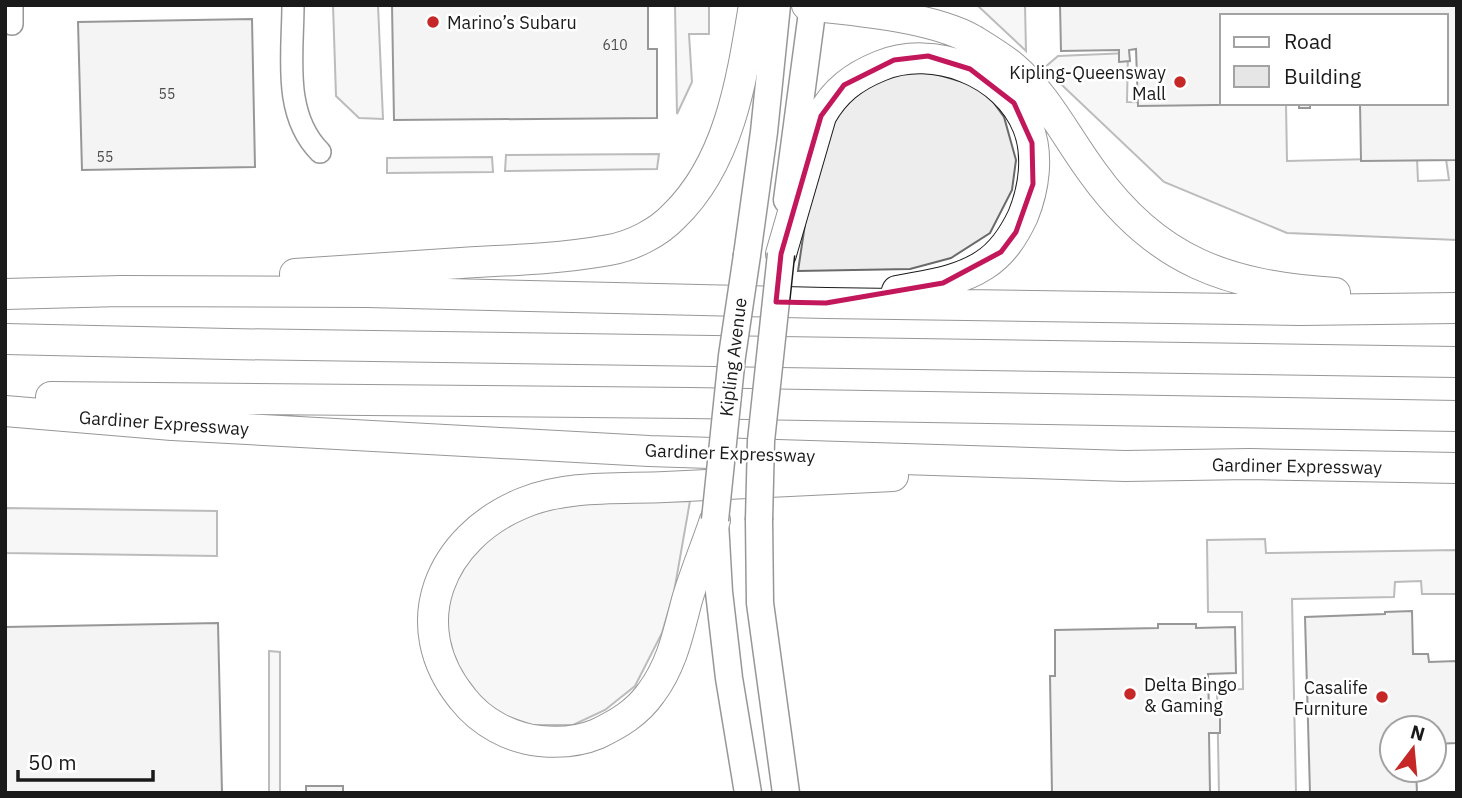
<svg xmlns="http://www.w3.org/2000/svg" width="1462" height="798" font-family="'IBM Plex Sans',sans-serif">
	<rect width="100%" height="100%" fill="#fff"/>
	<!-- built -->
	<path fill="#ededed" stroke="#6a6a6a" stroke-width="2" d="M333 5H378L383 119 359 118 336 96Z
		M675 5H709V34H689L692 82 677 114Z
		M977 5H1025L1026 51Z
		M1128 53 1127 102 1286 104 1287 161 1417 158 1418 181 1449 180 1446 159H1457V240L1287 233 1164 182 1044 68 1058 56Z
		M919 69 983 88 1004 117 1016 160 1012 190 990 233 951 258 910 269 798 271 808 204 836 109 867 79Z
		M659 154 657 169 505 171 506 155Z
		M492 157 493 172 387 173V158Z
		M690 501 674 592 662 633 635 686 605 710 573 725H532L498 713 470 692 450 662 445 591 468 551 537 509 578 502Z
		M5 508 217 511V556L5 553Z
		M1265 539 1266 553 1457 550V594H1422L1421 581 1395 582 1394 597 1292 599 1296 793H1219L1217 690 1243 689 1242 612H1208L1207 540Z
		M269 651 280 652V793H269Z"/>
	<!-- building -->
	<path fill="#e6e6e6" stroke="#1a1a1a" stroke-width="2" d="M392 5H648V49H657V118L394 120Z
		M1060 5H1457V160L1361 161 1360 103H1446V16H1222V103H1310V108H1299V104L1138 106 1136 49 1129 50 1130 61 1119 62V50L1061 51Z
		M252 19 255 167 82 170 78 22Z
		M1412 611 1413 654H1428L1429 662 1457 661V743L1434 744V728H1392V770H1416L1417 793H1310L1305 617 1385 614V612Z
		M218 623 222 793H5V627Z
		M1158 624H1196V628L1235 627 1236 673 1208 674 1209 712H1220V733H1209L1210 793H1052L1050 676H1055V630L1158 628Z
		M306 786H343V793H306Z"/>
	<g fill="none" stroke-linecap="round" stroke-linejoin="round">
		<!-- minor casing -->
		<g stroke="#1a1a1a" stroke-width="24">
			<path id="minor" d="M12 5V24
				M293 5C293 54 282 114 320 152"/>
		</g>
		<!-- major casing -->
		<g stroke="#1a1a1a" stroke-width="29">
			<path id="major" d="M787 200 813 5
				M747 255 764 132 777 5
				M759 520 760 603 786 793
				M715 522 719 592 729 678 748 793"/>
		</g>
		<!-- highway casing -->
		<g stroke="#1a1a1a" stroke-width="32">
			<path id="highway" d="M807 5C854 10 933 17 973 40 986 48 1001 57 1013 67 1046 95 1067 138 1093 173 1157 262 1228 286 1335 293
				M781 254 821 116C835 91 853 77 880 66 933 44 1006 71 1028 127 1039 155 1034 189 1023 216 1014 235 1003 253 984 265 958 282 927 285 897 291
				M295 274C355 270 416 266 476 262 520 260 565 258 609 250 632 246 658 233 674 216 730 162 742 78 754 5
				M5 294 121 291 367 292 826 303 1300 310 1457 308
				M5 339 229 344 1457 362
				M51 397 690 403 1457 416
				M5 411 172 425 649 451 1125 466 1250 464 1457 468
				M715 520C706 547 695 573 687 600 678 634 672 665 651 693 637 713 618 724 597 734 578 742 560 743 540 741 510 738 481 722 463 699 402 625 440 537 523 503 566 485 619 489 665 487 741 483 817 480 893 476"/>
		</g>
		<!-- minor -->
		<use href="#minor" stroke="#fff" stroke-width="21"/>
		<!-- major -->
		<use href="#major" stroke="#fff" stroke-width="26"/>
		<!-- highway -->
		<use href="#highway" stroke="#fff" stroke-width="30"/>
		<!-- major-bridge casing -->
		<g stroke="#1a1a1a" stroke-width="29" stroke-linecap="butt">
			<path id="major-bridge" d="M715 520 732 356 747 255
				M759 520 761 441 781 254"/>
		</g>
		<!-- major-bridge -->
		<use href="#major-bridge" stroke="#fff" stroke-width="26"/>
	</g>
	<!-- marked area -->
	<path d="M0 0H1462V798H0ZM928 56 970 69 1014 103 1032 143 1033 184 1016 232 1001 252 943 283 826 303 776 302 781 254 821 116 844 85 894 60Z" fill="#fff" fill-opacity=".55" fill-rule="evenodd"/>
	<path fill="none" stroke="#c2185b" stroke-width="5" stroke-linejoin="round" d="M928 56 970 69 1014 103 1032 143 1033 184 1016 232 1001 252 943 283 826 303 776 302 781 254 821 116 844 85 894 60Z"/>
	<!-- markers -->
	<g fill="#c62828" stroke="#fff" stroke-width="2.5">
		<circle cx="433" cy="22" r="7"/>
		<circle cx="1180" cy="82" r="7"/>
		<circle cx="1130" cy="694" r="7"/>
		<circle cx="1382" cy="697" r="7"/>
	</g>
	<g text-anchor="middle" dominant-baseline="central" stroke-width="5" stroke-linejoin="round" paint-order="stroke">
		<!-- number labels -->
		<g font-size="14" fill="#4d4d4d">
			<text x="615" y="45">610</text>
			<text x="167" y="94">55</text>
			<text x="105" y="157">55</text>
		</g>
		<!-- poi labels -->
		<g font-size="18" fill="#1a1a1a" stroke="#fff" text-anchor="start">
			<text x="447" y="22">Marino’s Subaru</text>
			<text x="1166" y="72" text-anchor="end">Kipling-Queensway<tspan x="1166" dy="21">Mall</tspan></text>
			<text x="1144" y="684">Delta Bingo<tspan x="1144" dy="21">&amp; Gaming</tspan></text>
			<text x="1368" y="687" text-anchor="end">Casalife<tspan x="1368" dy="21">Furniture</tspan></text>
		</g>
		<!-- street labels -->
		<g font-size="18" fill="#1a1a1a" stroke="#fff">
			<text transform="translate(733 357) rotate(-83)">Kipling Avenue</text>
			<text transform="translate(164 423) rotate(4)">Gardiner Expressway</text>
			<text transform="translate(730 453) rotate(2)">Gardiner Expressway</text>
			<text transform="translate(1297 466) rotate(1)">Gardiner Expressway</text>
		</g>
	</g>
	<!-- border -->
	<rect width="1462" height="798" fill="none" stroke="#1a1a1a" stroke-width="14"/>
	<!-- legend -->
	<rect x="1220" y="14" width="228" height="91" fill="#ffffff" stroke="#a3a3a3" stroke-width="2"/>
	<rect x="1234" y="37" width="35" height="10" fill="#ffffff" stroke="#a3a3a3" stroke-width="2"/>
	<text x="1284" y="49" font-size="21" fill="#1a1a1a">Road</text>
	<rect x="1234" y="66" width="35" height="21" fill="#e6e6e6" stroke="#a3a3a3" stroke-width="2"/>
	<text x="1284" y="84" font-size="21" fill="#1a1a1a">Building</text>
	<!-- north arrow -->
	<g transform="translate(1413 749) rotate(16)"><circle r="33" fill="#ffffff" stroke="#a3a3a3" stroke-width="2"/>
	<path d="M0-5L12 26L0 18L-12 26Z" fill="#c62828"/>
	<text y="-10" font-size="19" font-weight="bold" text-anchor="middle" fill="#1a1a1a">N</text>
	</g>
	<!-- scale -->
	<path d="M18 770v10h135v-10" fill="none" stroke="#1a1a1a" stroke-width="3.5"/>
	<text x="28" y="770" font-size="21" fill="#1a1a1a" stroke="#ffffff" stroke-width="5" paint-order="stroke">50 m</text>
</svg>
